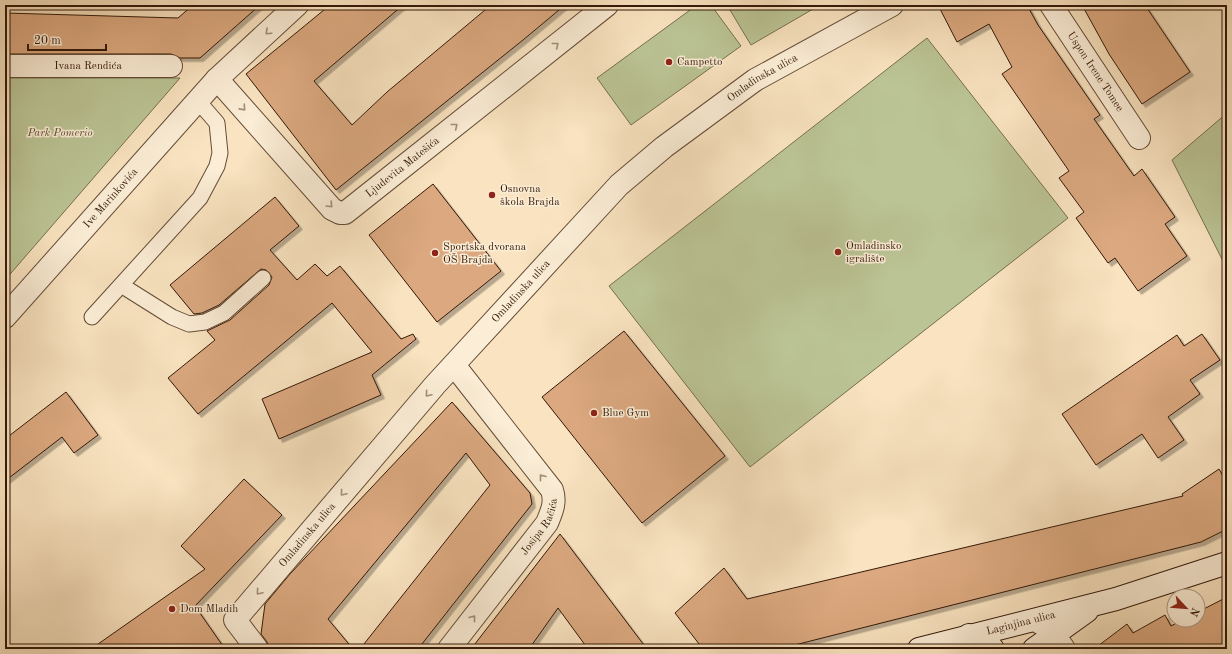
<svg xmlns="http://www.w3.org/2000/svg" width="1232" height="654" font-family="'Old Standard TT',serif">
	<defs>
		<filter id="shadow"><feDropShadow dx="3.5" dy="3.5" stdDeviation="0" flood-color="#0004"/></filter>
	</defs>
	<rect width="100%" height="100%" fill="#f9e3c0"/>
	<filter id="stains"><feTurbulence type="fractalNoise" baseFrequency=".005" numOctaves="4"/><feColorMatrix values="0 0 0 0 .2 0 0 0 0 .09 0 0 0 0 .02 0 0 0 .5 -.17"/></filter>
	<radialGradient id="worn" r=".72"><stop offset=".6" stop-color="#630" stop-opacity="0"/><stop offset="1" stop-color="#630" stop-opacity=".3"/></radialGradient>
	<!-- green -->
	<path fill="#bbc495" stroke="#776e4f" d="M697 5H711L741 46 631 125 597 78Z
		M727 5H820L751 45Z
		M927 38 1068 218 750 467 609 286Z
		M5 78H180L5 280Z
		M1227 113V269L1172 160Z"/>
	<!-- building -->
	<path fill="#dba87f" stroke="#331909" filter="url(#shadow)" d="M193 5H260L200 58H180L171 54H5V13L178 18Z
		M330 5H403L314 81 352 125 387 92 491 5H565L523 40 336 190 246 74Z
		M938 5H1027L1038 25 1100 115 1094 119 1134 176 1142 169 1175 217 1165 224 1187 256 1138 291 1115 258 1108 263 1076 218 1084 212 1059 178 1069 171 1002 74 1012 67 989 24 957 42Z
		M1082 5H1145L1190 72 1142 104 1109 54Z
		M433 184 501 271 437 322 369 235Z
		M275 197 299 226 270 250 297 280 315 264 327 276 340 266 401 339 413 334 416 339 372 375 381 395 279 439 262 399 372 352 332 303 198 414 168 378 215 340 207 331 230 320 269 285 272 277 266 270 261 269 219 305 202 313 194 314 170 285Z
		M624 331 725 456 642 523 542 397Z
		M1202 334 1220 360 1190 380 1200 394 1168 417 1184 440 1158 458 1142 434 1096 465 1062 414 1177 335 1184 346Z
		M66 392 98 435 74 453 62 437 5 481V439Z
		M452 402 530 493 532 504 418 649H360L490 485 466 453 328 619 353 649H269L267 642 261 634 265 604 290 574Z
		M1219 469 1227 483V529L1201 542 779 649H703L675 613 724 568 747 599 1183 496 1182 494Z
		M244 479 282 515 195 606 225 649H91L205 569 181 546Z
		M560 534 647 649H588L558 608 529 649H471Z
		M1227 597V649H1094L1127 624 1133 633 1165 615 1171 626 1182 620H1198V612Z"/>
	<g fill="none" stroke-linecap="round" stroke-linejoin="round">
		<!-- lane casing -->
		<g stroke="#644c37" stroke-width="17">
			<path id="lane" d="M121 285 172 317 189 324 205 322 224 313 263 278
				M92 317 200 198 217 166 220 153 217 123 198 101"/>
		</g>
		<!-- street casing -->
		<g stroke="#644c37" stroke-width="24">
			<g id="street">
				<path id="s1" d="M1051 5 1139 138"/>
				<path id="s2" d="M5 66H171"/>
				<path id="s3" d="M217 79 332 209 340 213H345L607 5"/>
				<path id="s4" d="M5 317 217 79 297 5"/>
				<path d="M1040 623 1049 628 1064 649"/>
				<path id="s5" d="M257 649 235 620 435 385 619 185 664 147 755 80 892 5"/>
				<path id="s6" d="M449 649 547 523C552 511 556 502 552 490L454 365"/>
			</g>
		</g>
		<!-- secondary casing -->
		<g stroke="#331909" stroke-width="24">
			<g id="secondary">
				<path d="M969 635 986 640 993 649"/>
				<path id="s7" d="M919 649 1116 599 1227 563"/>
				<path d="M1034 649 1087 611"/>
			</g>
		</g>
		<!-- lane -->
		<use href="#lane" stroke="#fbedd6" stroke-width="15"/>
		<!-- street -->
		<use href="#street" stroke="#fbedd6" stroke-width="22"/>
		<!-- secondary -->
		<use href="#secondary" stroke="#fbedd6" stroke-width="22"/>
	</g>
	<!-- one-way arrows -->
	<defs><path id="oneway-chevron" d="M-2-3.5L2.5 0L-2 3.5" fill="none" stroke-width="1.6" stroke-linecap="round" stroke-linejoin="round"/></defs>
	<g stroke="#a18e7a">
		<use href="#oneway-chevron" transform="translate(268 32) rotate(137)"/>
		<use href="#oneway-chevron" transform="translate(556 45) rotate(-39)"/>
		<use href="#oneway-chevron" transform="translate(243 108) rotate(48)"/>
		<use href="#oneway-chevron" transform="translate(455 126) rotate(-39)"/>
		<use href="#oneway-chevron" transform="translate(330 205) rotate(46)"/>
		<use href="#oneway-chevron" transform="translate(428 394) rotate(130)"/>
		<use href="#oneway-chevron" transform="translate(542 477) rotate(-128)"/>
		<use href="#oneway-chevron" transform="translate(343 493) rotate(130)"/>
		<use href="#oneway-chevron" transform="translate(259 592) rotate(130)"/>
		<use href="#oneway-chevron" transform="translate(473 618) rotate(-52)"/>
	</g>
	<!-- markers -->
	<g fill="#8f2418" stroke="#fbedd6" stroke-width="1.5">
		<circle cx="669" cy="62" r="4"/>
		<circle cx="492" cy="195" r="4"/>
		<circle cx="838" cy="252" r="4"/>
		<circle cx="435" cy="253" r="4"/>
		<circle cx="594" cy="413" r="4"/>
		<circle cx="172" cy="609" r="4"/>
	</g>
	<g text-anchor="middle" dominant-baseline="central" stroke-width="3" stroke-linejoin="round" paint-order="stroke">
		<!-- poi labels -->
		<g font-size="11" fill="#331909" stroke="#fbedd6" text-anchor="start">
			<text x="677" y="62">Campetto</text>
			<text x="500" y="189">Osnovna<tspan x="500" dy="13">škola Brajda</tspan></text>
			<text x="846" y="246">Omladinsko<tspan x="846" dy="13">igralište</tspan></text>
			<text x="443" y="247">Sportska dvorana<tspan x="443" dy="13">OŠ Brajda</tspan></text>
			<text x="602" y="413">Blue Gym</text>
			<text x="180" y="609">Dom Mladih</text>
		</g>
		<!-- street labels -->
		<g font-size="11" fill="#331909" stroke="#fbedd6">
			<text stroke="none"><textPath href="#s2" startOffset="83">Ivana Rendića</textPath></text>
			<text stroke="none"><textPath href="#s1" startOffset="80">Uspon Irene Tomee</textPath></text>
			<text stroke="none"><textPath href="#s5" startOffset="796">Omladinska ulica</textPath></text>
			<text stroke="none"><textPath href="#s3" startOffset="261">Ljudevita Matešića</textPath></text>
			<text stroke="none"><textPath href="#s4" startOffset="159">Ive Marinkovića</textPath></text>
			<text stroke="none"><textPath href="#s5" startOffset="472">Omladinska ulica</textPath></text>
			<text stroke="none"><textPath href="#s6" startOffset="153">Josipa Račića</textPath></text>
			<text stroke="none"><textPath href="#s5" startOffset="148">Omladinska ulica</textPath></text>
			<text stroke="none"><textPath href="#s7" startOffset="105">Laginjina ulica</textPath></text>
		</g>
		<!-- park labels -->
		<g font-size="11" font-style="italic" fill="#5c4c33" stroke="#fbedd6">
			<text x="60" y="133">Park Pomerio</text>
		</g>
	</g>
	<!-- margin -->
	<rect width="1232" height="654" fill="none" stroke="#f9e3c0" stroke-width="20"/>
	<rect x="6" y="6" width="1220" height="642" fill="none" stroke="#331909" stroke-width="2"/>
	<rect x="10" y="10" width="1212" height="634" fill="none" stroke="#331909"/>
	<!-- north arrow -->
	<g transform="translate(1186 608) rotate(116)"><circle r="19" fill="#fbedd6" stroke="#ab9884"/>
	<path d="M0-3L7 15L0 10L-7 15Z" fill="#8f2418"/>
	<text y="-6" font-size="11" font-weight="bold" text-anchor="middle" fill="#331909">N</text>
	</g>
	<!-- scale -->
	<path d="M28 44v6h78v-6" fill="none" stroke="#331909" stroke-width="2"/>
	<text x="34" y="44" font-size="12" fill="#331909" stroke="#fbedd6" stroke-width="3" paint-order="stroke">20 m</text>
	<rect width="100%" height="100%" filter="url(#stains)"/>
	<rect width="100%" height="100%" fill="url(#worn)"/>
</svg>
